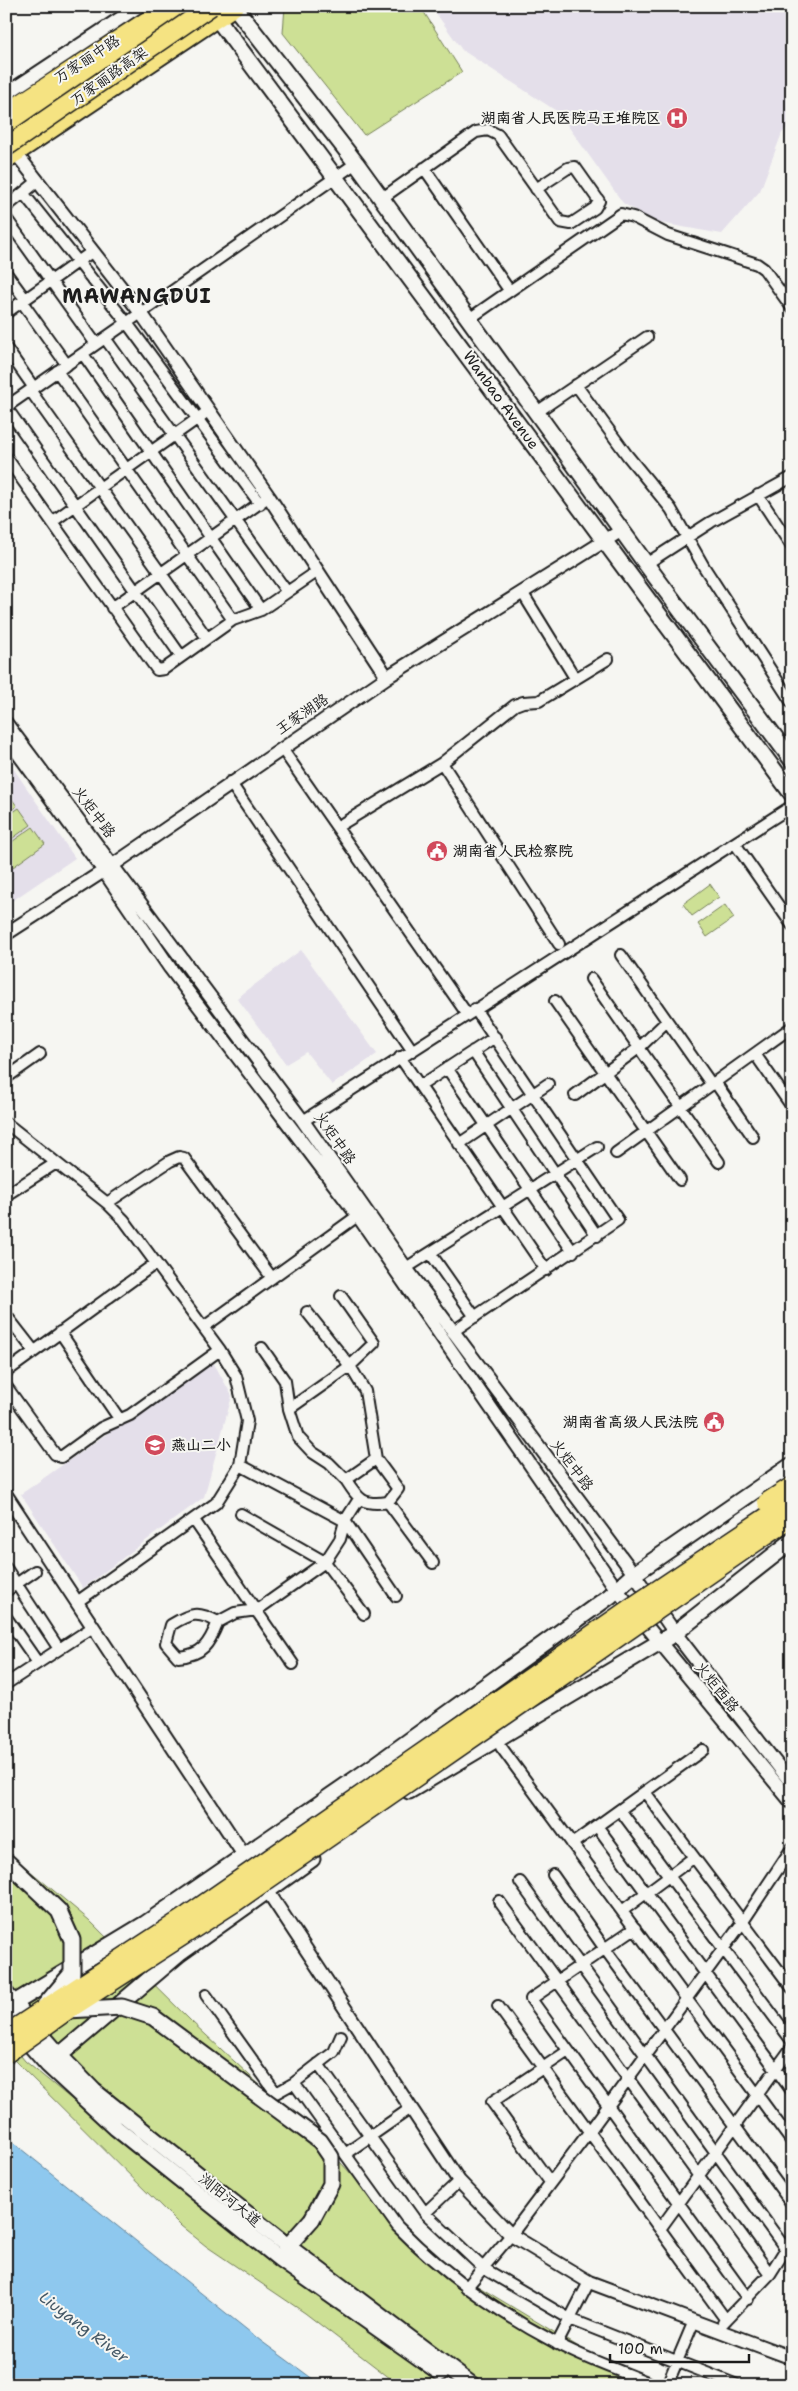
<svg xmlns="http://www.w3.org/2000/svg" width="798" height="2391" font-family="'Shantell Sans','LXGW WenKai TC',sans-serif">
	<rect width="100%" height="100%" fill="#f6f6f2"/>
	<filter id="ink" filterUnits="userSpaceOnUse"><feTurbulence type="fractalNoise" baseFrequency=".02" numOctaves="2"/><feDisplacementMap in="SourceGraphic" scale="10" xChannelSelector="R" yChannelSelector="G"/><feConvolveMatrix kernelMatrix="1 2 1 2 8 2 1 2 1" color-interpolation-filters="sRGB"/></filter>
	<g filter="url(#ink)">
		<!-- built -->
		<path fill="#e4dfea" d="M431 6H792V123L782 133 760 191 722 234 655 222 623 203 558 112 462 50Z
			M6 758 75 858 6 905Z
			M301 950 377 1054 332 1085 306 1052 286 1064 237 998Z
			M212 1360 232 1396 204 1497 83 1588 21 1494Z"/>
		<!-- green -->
		<path fill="#cde095" stroke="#747e58" d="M285 6H420L462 72 364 135 283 33Z
			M6 791 17 806 6 814Z
			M19 808 31 825 6 843V817Z
			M33 827 45 844 13 867 6 857V846Z
			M710 884 719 897 692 916 683 904Z
			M725 905 734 918 707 937 698 924Z
			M6 1851 89 1920 192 2022 320 2141 431 2258 612 2367 620 2385H480L94 2091 6 1983Z
			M6 2037 25 2061 195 2201 442 2385H399L305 2313 206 2246 181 2226 6 2052Z"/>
		<!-- water -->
		<path fill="#8ec8ee" stroke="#60839a" d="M6 2137 261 2341 321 2385H6Z"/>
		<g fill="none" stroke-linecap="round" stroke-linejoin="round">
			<!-- minor casing -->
			<g stroke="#1c1c1c" stroke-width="14">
				<path id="minor" d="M424 168 509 290
					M24 194 127 323 260 504
					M381 199 476 132 488 130 498 135 560 222 571 224 595 208 599 201 575 167 568 168 536 189
					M6 207 38 181
					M6 218 96 344
					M6 273 25 299
					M22 302 67 365
					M6 313 93 251
					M469 319 621 214 633 217 668 235 757 264 764 269 792 308
					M105 338 287 592
					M6 348 34 388
					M83 354 261 610
					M57 371 233 620
					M576 385 627 455 671 509 704 567 792 703
					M30 390 207 638
					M6 407 356 163
					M6 407 181 656
					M537 412 647 337
					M6 457 157 670 164 669 233 620 261 610 318 571
					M758 495 792 547
					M52 522 204 414
					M646 564 711 522 792 477
					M522 592 575 678
					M112 608 264 500
					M285 753 467 1014
					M442 763 559 944
					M230 782 412 1050
					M337 827 442 763 515 705 523 702 539 701 608 659
					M736 845 792 925
					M621 955 712 1085
					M591 979 719 1162
					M555 1001 680 1180
					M473 1051 597 1236
					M755 1054 790 1104
					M400 1057 546 1270
					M447 1068 573 1252
					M6 1078 40 1054
					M715 1082 753 1137
					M420 1086 495 1037
					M575 1095 640 1047 667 1021
					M303 1121 792 806
					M6 1123 107 1203 124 1220 220 1350 236 1376 247 1421 240 1465 216 1503 77 1602
					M459 1144 548 1084
					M616 1153 792 1027
					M6 1195 56 1163
					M107 1203 170 1161 179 1157 184 1158 272 1278
					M431 1254 475 1317
					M406 1268 597 1147
					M307 1312 350 1366 365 1391 376 1459 346 1480C359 1500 363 1506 388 1502
					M6 1315 34 1351
					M204 1327 363 1212
					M60 1332 120 1420
					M452 1332 618 1220 475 1009
					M262 1348 285 1381 289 1409 298 1437 312 1452 329 1463 346 1480
					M6 1372 156 1263
					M6 1386 55 1454 61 1457 101 1428 130 1415 220 1350
					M289 1409 350 1366 374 1343 341 1296
					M376 1459 398 1489 388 1502 433 1563
					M240 1465 345 1521 396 1596
					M241 1514 325 1562 364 1614
					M194 1520 293 1664
					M6 1568 59 1649
					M6 1591 35 1571
					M6 1617 38 1663
					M218 1622C209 1644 203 1655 178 1657L166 1643 171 1625C190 1613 198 1611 218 1622L235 1613 257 1610 325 1562 340 1539 345 1521 359 1499
					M6 1684 93 1627
					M501 1747 792 2142
					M645 1792 792 1988
					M620 1810 792 2041
					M597 1826 792 2091
					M572 1844 703 1750
					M553 1875 605 1949 792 2204
					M520 1882 785 2248
					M499 1901 770 2274
					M622 1911 693 1858
					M635 1928 531 1999 748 2299
					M206 1995 276 2093 294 2083 334 2052 341 2036
					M498 2006 726 2320
					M318 2064 425 2213 483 2268 570 2319 737 2385
					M294 2083 397 2226C444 2274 497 2312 556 2343 587 2360 622 2371 654 2385
					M345 2154 411 2108
					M550 2182 492 2102 568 2051
					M425 2213 459 2181
					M660 2229 792 2047
					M466 2288 511 2235 589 2132 742 1923 792 1848
					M723 2323 770 2274 792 2239
					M557 2344 589 2282
					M667 2385 694 2321"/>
			</g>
			<!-- tertiary casing -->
			<g stroke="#1c1c1c" stroke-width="16">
				<path id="tertiary" d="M6 94 139 6
					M11 147 141 313 269 497 387 677
					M6 723 303 1121 406 1268 634 1574 675 1633 792 1784
					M6 737 104 871 170 968 358 1216 617 1590 792 1803
					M6 934 113 865 387 677 622 530
					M6 1495 459 2181 511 2235 589 2282 792 2358"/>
			</g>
			<!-- secondary casing -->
			<g stroke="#1c1c1c" stroke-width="19">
				<path id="secondary" d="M234 6 356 163 646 564 792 760
					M211 10 792 794
					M409 1791 675 1633 792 1541
					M6 1994 60 2056 94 2091 290 2248 472 2385
					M6 2008 145 1924 377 1764 610 1596 634 1574 792 1465
					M6 2017 48 2065 116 2128 281 2260 441 2373
					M48 2065 179 1954 312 1859
					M283 2255 288 2246 312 2219"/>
			</g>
			<!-- primary casing -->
			<g stroke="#1c1c1c" stroke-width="20">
				<path id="primary" d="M6 112 168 6
					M6 160 236 6"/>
			</g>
			<!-- trunk casing -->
			<g stroke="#1c1c1c" stroke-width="21">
				<path id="trunk" d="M6 127 188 6"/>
			</g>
			<!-- minor -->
			<use href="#minor" stroke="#f6f6f2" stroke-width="10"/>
			<!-- tertiary -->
			<use href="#tertiary" stroke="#f6f6f2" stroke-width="12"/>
			<!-- secondary -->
			<use href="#secondary" stroke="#f6f6f2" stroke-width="15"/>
			<!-- primary -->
			<use href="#primary" stroke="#f5e382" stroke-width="16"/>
			<!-- trunk -->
			<use href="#trunk" stroke="#f5e382" stroke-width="18"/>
			<!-- secondary-bridge casing -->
			<g stroke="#1c1c1c" stroke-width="19" stroke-linecap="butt">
				<path id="secondary-bridge" d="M6 1861 59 1911 72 1940V1973L45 2005
					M68 2010 122 2007 153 2017 320 2141 331 2157V2184L312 2219"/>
			</g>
			<!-- trunk-bridge casing -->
			<g stroke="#1c1c1c" stroke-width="21" stroke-linecap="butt">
				<path id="trunk-bridge" d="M6 147 211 6
					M767 1502 792 1486
					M6 2034 188 1915 629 1609 792 1500
					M6 2054 68 2010 234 1903 792 1517"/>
			</g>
			<!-- secondary-bridge -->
			<use href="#secondary-bridge" stroke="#f6f6f2" stroke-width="15"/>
			<!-- trunk-bridge -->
			<use href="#trunk-bridge" stroke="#f5e382" stroke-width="18"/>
		</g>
	</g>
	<!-- icons -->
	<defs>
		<g id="hospital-disc" transform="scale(1.125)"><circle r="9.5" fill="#d1495b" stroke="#f6f6f2"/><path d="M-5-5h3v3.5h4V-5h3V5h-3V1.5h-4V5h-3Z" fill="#fff"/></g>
		<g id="civic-disc" transform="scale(1.125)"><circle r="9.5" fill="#d1495b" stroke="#f6f6f2"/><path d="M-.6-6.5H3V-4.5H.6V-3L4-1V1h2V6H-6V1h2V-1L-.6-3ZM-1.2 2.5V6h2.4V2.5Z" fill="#fff"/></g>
		<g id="school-disc" transform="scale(1.125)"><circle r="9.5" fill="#d1495b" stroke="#f6f6f2"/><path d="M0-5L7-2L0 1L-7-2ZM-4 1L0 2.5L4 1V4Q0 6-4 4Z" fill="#fff"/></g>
	</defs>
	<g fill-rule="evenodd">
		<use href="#hospital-disc" x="677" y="118"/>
		<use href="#civic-disc" x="437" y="851"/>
		<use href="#civic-disc" x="714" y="1422"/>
		<use href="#school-disc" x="155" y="1445"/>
	</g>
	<g text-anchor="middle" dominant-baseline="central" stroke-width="4" stroke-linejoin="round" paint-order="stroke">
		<!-- street labels -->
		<g font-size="15" fill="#1c1c1c" stroke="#f6f6f2">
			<text transform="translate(87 59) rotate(-33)">万家丽中路</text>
			<text transform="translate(109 76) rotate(-35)">万家丽路高架</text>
			<text transform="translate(501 400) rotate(54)">Wanbao Avenue</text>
			<text transform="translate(302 714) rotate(-34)">王家湖路</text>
			<text transform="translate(94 812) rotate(53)">火炬中路</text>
			<text transform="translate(335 1138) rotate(55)">火炬中路</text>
			<text transform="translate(572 1465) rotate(53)">火炬中路</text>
			<text transform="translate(717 1687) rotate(51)">火炬西路</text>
			<text transform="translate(230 2200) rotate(39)">浏阳河大道</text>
		</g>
		<!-- poi labels -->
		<g font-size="15" font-weight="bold" fill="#1c1c1c" stroke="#f6f6f2" text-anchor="end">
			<text x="661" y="118">湖南省人民医院马王堆院区</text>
			<text x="453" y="851" text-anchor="start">湖南省人民检察院</text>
			<text x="698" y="1422">湖南省高级人民法院</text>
			<text x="171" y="1445" text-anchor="start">燕山二小</text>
		</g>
		<!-- water labels -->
		<g font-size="16" font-style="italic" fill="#445866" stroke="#f6f6f2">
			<text transform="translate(84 2327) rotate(37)">Liuyang River</text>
		</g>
		<!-- district labels -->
		<g font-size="20" font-weight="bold" letter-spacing="1" fill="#1c1c1c" stroke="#f6f6f2">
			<text x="137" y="296">MAWANGDUI</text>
		</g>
	</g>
	<!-- margin -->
	<rect width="798" height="2391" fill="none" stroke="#f6f6f2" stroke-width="25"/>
	<rect x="12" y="12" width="773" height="2366" fill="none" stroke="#1c1c1c" stroke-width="2" filter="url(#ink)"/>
	<!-- scale -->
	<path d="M610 2354v8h139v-8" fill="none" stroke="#1c1c1c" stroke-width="2.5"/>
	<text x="618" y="2354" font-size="15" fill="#1c1c1c" stroke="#f6f6f2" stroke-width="4" paint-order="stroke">100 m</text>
</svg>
